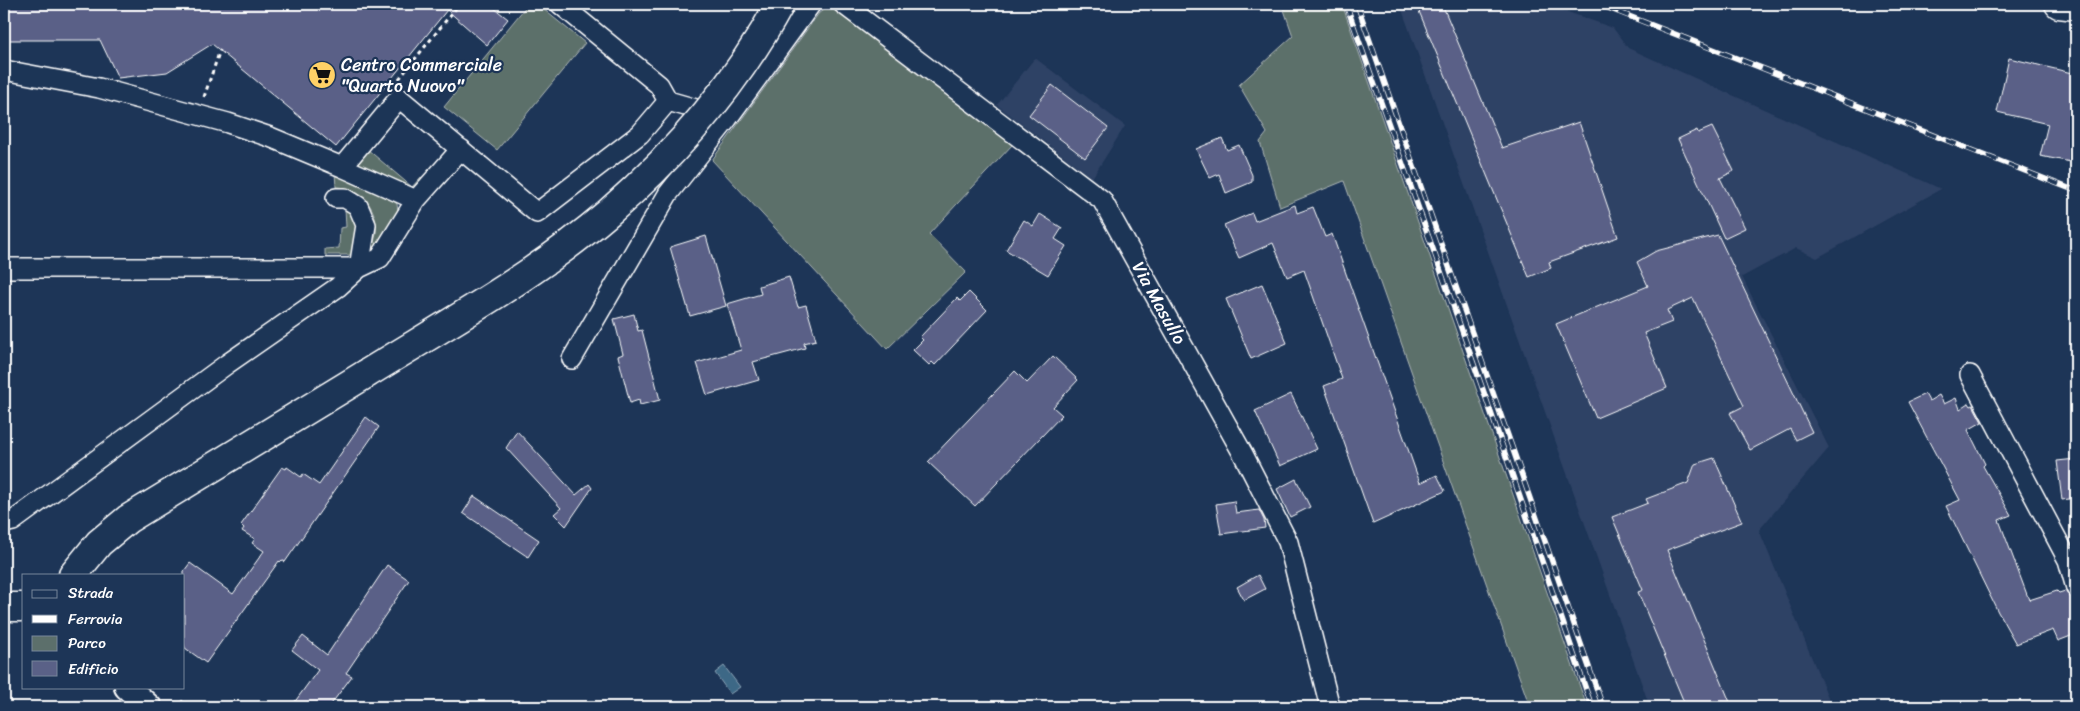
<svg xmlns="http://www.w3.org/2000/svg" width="2080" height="711" font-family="Sriracha,sans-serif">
	<rect width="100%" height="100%" fill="#1d3557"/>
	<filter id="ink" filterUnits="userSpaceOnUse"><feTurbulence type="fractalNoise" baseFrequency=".02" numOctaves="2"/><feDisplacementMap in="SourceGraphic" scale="10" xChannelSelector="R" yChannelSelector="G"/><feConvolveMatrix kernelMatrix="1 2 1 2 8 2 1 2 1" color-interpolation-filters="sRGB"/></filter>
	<g filter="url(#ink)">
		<!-- built -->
		<path fill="#2f4265" d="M1400 4H1545L1613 28 1628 48 1941 189 1817 258 1796 248 1742 277 1829 448 1759 530 1832 707H1650Z
			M1035 58 1125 126 1092 178 997 105Z"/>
		<!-- green -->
		<path fill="#5c6f6b" stroke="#aeb7b5" d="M528 4H537L585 43 497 150 444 107Z
			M1282 4H1342L1587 707H1530L1344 181 1280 207 1260 142 1267 133 1239 85 1293 36Z
			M831 5 1013 144 929 234 966 272 887 349 712 160 819 13Z
			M367 149 412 187 421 177 426 181 416 191 356 163Z
			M335 173 389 197 397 204 398 212 372 253H371C372 247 375 240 376 234 379 209 361 187 336 187Z
			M345 208C362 219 356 239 353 255H325V249L339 248 340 228 346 227Z"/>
		<!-- water -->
		<path fill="#3e6786" stroke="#8ba4b6" d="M724 666 740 687 730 694 715 673Z"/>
		<!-- building -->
		<path fill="#5a6187" stroke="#fff" d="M4 4H489L508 19 487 45 447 10 336 147 212 44 167 72 118 78 100 40H4Z
			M1416 4H1442L1502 148 1579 122 1618 237 1549 262 1551 268 1529 277Z
			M2009 58 2076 74V163L2040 156 2048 124 1997 112Z
			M1052 85 1108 128 1085 158 1029 115Z
			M1712 127 1734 171 1720 178 1745 228 1724 238 1678 139 1697 130 1698 133Z
			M1222 138 1227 150 1239 145 1252 175V182L1226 193 1219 174 1210 178 1196 149Z
			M1295 205 1297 213 1313 207 1325 237 1332 234 1420 483 1437 475 1445 491 1373 524 1324 386 1342 379 1304 270 1287 277 1273 243 1239 258 1224 225 1252 213 1255 221Z
			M1040 214 1062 228 1055 239 1066 246 1048 275 1006 250 1024 220 1033 226Z
			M1718 235 1812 432 1796 440 1790 429 1750 450 1730 413 1744 406 1693 298 1667 310 1672 322 1644 333 1667 388 1596 418 1556 324 1648 286 1637 262 1656 251Z
			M706 236 726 306 690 316 670 247Z
			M789 277 798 307 806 305 816 340 804 343 805 348 753 362 759 380 707 395 697 363 741 350 727 304 761 294 759 286Z
			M1262 284 1287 343 1251 359 1226 299Z
			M969 292 987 310 935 365 932 362 929 365 913 350 923 340 920 337 957 298 960 301Z
			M634 314 638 331 642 330 660 400 640 405 639 400 630 403 618 356 623 354 614 319Z
			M1053 356 1078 380 1053 407 1062 415 975 506 928 462 1015 371 1027 383Z
			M1291 394 1317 449 1280 466 1255 411Z
			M1925 394 1929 401 1939 395 1944 404 1956 398 1960 409 1969 403 1971 406 1973 405 1982 422 1968 430 1985 464 1983 466 2011 515 1999 520 2029 600 2057 591 2059 593 2065 591 2069 596 2075 599 2076 603V634L2058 641 2053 630 2016 644 1998 612 1946 506 1960 500 1908 402Z
			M366 417 379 427 285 562 282 560 280 562 279 561 206 663 185 648 184 643V571L190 563 233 594 264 551 252 543 255 539 242 531 244 528 241 525 282 467 286 469 287 467 301 477 303 474 319 485Z
			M517 431 576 495 589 484 592 488 566 526 554 514 561 508 506 448Z
			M1714 458 1742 522 1667 550 1732 707H1686L1638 592 1643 590 1612 517 1648 503 1646 499 1688 483 1695 464Z
			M2076 459V498L2062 500 2057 461Z
			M1296 479 1310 507 1290 517 1277 489Z
			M474 496 539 540 528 557 463 513Z
			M1234 501 1236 513 1259 510 1264 520 1265 528 1221 534 1216 504Z
			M387 565 409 580 346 673 352 676 329 707H291L318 670 292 650 303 636 327 655Z
			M1258 575 1265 589 1244 600 1237 587Z"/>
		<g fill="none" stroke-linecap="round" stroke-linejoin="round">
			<!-- minor casing -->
			<g stroke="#fff" stroke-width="22">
				<path id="minor" d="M843 4 1102 200 1243 454 1288 542 1330 707
					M4 70 99 88 228 123 270 137 342 167 416 200 380 258 359 268H4
					M668 101 717 115
					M342 167 399 98 537 213 640 134 668 101 659 85 560 4
					M416 200 461 149
					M572 359 668 194 728 118 811 4
					M1970 375 2068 560 2076 588
					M4 523 13 521 227 364 338 287 359 268 366 225 358 206 345 198H336"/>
			</g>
			<!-- major casing -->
			<g stroke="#fff" stroke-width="28">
				<path id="major" d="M127 687 149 707"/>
			</g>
			<!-- highway casing -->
			<g stroke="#fff" stroke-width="31">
				<path id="highway" d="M2059 4 2076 6
					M73 575 99 543 128 519 366 374
					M4 607H24"/>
			</g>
			<!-- path -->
			<path stroke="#fff" stroke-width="3" stroke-dasharray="4 4" stroke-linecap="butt" d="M399 79 456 8 451 5
				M204 97 220 50
				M181 701 188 707"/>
			<!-- minor -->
			<use href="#minor" stroke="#1d3557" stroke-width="19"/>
			<!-- major -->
			<use href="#major" stroke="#1d3557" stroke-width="24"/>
			<!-- highway -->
			<use href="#highway" stroke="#1d3557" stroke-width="28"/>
			<!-- rail casing -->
			<g stroke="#fff" stroke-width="5.5">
				<path id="rail" d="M1346 4 1487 401 1592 707
					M1357 4 1603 707
					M1598 4 2076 191"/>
			</g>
			<!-- rail -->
			<use href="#rail" stroke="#1d3557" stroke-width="4" stroke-dasharray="11" stroke-linecap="butt"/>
			<!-- highway-bridge casing -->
			<g stroke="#fff" stroke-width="31" stroke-linecap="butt">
				<path id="highway-bridge" d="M366 374C447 324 536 275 608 213 676 154 737 83 780 4"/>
			</g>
			<!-- highway-bridge -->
			<use href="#highway-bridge" stroke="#1d3557" stroke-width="28"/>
		</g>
	</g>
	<!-- icons -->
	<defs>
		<g id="supermarket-disc" transform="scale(1.4375)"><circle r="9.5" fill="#ffd166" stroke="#1d3557"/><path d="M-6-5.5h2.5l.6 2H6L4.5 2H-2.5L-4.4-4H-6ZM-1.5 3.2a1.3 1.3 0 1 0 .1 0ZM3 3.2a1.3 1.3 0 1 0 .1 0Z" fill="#111"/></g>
	</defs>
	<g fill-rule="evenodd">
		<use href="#supermarket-disc" x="322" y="75"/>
	</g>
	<g text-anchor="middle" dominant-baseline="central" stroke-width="4.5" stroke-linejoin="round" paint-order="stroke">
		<!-- poi labels -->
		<g font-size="18" fill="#fff" stroke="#1d3557" text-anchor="start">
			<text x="341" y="65">Centro Commerciale<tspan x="341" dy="21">"Quarto Nuovo"</tspan></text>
		</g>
		<!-- street labels -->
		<g font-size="18" fill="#fff" stroke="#1d3557">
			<text transform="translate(1159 303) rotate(61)">Via Masullo</text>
		</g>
	</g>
	<!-- margin -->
	<rect width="2080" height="711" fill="none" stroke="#1d3557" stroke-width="20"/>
	<rect x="10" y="10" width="2060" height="691" fill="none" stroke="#fff" stroke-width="2" filter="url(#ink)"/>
	<!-- legend -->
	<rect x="22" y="574" width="162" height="115" fill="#1d3557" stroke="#77869a"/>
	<rect x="32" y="590" width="25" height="8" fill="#1d3557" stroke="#77869a"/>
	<text x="68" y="598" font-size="15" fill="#ffffff">Strada</text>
	<rect x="32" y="615" width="25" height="8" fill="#ffffff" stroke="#77869a"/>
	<text x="68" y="624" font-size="15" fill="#ffffff">Ferrovia</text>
	<rect x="32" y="636" width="25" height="15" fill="#5c6f6b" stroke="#77869a"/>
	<text x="68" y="648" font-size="15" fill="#ffffff">Parco</text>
	<rect x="32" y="661" width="25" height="15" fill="#5a6187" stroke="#77869a"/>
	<text x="68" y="674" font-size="15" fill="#ffffff">Edificio</text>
</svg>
